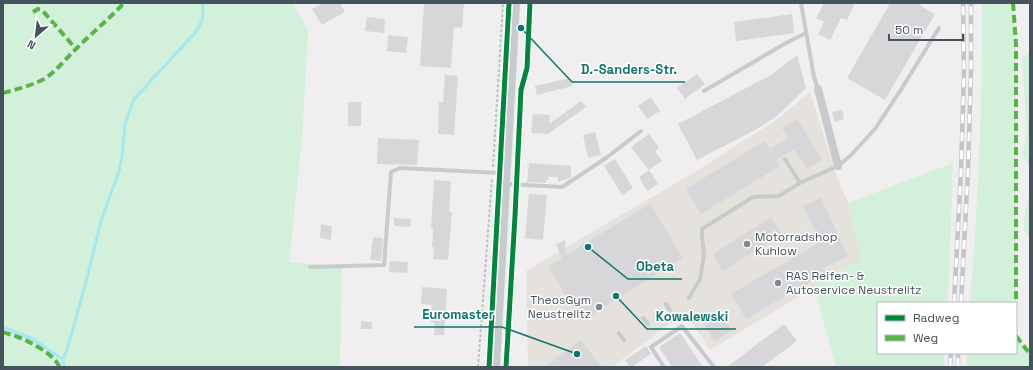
<svg xmlns="http://www.w3.org/2000/svg" width="1033" height="370" font-family="'Space Grotesk',sans-serif">
	<rect width="100%" height="100%" fill="#f0eeef"/>
	<!-- commercial -->
	<path fill="#e5e1dc" d="M810 92 836 174 848 203 861 259 710 350 685 312 612 367H528L526 271 695 172 776 120Z"/>
	<!-- green -->
	<path fill="#d2f0da" d="M3 3H293L308 30 302 139 289 262 342 268 341 312 340 367H3Z
		M982 3H1013L1016 44V303H970C978 203 983 103 982 3Z
		M1030 53V168L1023 154 1027 132 1022 57Z
		M953 163 948 303H878V353H945L944 367H836L814 287 861 259 848 203Z
		M1029 198H1030V237L1025 233C1023 220 1025 210 1029 198Z
		M1016 336 1030 354V367H966L967 353H1016Z"/>
	<g fill="none" stroke-linecap="round" stroke-linejoin="round">
		<!-- stream -->
		<path stroke="#a4e8f0" stroke-width="3" d="M3 327 33 339 59 357 63 359
			M64 367 63 359 67 350 86 282 101 221 119 171 122 157 125 124 134 99 194 34C202 23 205 16 202 3"/>
	</g>
	<!-- building -->
	<path fill="#d7d7d9" d="M323 3H340L345 12 322 25 312 9Z
		M424 3H464L462 28 454 27 451 68 420 66Z
		M824 3H855L847 20 841 18 830 40 818 34 824 22 816 18Z
		M890 3H916L935 14 885 100 847 78Z
		M792 14 794 33 736 41 734 22Z
		M367 17 385 19 384 33 365 31Z
		M388 35 408 37 406 53 387 51Z
		M797 55 806 88 777 116 757 129 697 160 678 124 771 75Z
		M697 74 705 84 685 99 677 88Z
		M445 75 458 76 454 135 438 134 439 102H443Z
		M570 78 572 86 537 95 535 86Z
		M651 97 660 111 647 119 638 106Z
		M581 101 586 107 548 134 531 133 533 114 550 115 549 124Z
		M348 102H361V126H348Z
		M842 110 844 119 835 122 832 112Z
		M797 119 822 160 807 169 794 149 776 160 780 166 701 214 686 189 765 141 770 149 788 138 782 128Z
		M595 132 601 155 588 158 583 135Z
		M649 134 659 148 655 151 662 161 649 170 631 147Z
		M378 138 419 140 417 165 377 164Z
		M615 159 633 188 622 195 604 166Z
		M529 163 571 166V177L558 182V177H548V180H546V183L527 182Z
		M649 170 658 184 647 191 639 177Z
		M434 180 451 181 449 211 452 212 448 260 433 259 434 247H432L433 229H431Z
		M529 194 547 195 543 240 525 238Z
		M821 198 848 256 823 268 826 273 746 319 731 294 820 242 803 206Z
		M650 204 683 258 581 321 548 266 562 258 556 245 565 239 566 255Z
		M771 217 782 234 723 271 713 254Z
		M394 218 411 219 410 227 394 226Z
		M321 224 332 226 331 240 320 238Z
		M373 237 383 238 381 261 370 260Z
		M390 261 408 262 407 273 389 272Z
		M422 287 447 289 444 335H434L435 323 431 322 432 305 421 304Z
		M720 312 732 331 714 341 703 322Z
		M361 321 372 322V329H361Z
		M784 324 797 341 762 367H727Z
		M680 333 703 367H672L659 347Z
		M581 340 601 367H544Z
		M646 346 651 354 632 367H630L625 360Z"/>
	<g fill="none" stroke-linecap="round" stroke-linejoin="round">
		<!-- path -->
		<path stroke="#b6c4be" stroke-width="2" stroke-dasharray="3 2" stroke-linecap="butt" d="M493 167 503 3
			M478 367 492 178"/>
		<!-- service -->
		<path stroke="#c8cbce" stroke-width="4" d="M801 3 814 77 818 89
			M704 91 786 43 806 33
			M785 159 800 183
			M506 184 562 187 606 158 641 131
			M310 267 384 265 391 172 400 168 500 173 506 174
			M689 298 700 279 704 255 702 238V229L753 197 779 196 800 183 838 166 851 155 875 129 902 88 939 28
			M666 304 670 310
			M643 318 648 324
			M619 333 624 340
			M664 367 651 347 682 326 714 367"/>
		<!-- minor -->
		<path stroke="#c8cbce" stroke-width="8" d="M818 89 838 166
			M496 367 516 3"/>
		<!-- rail casing -->
		<g stroke="#c3c5c8" stroke-width="4.5">
			<path id="rail" d="M954 303 961 171 964 72 963 3
				M961 303 968 171 971 71V3
				M950 367 951 353
				M958 367V353"/>
		</g>
		<!-- rail -->
		<use href="#rail" stroke="#fff" stroke-width="3" stroke-dasharray="9" stroke-linecap="butt"/>
		<!-- quiet -->
		<path stroke="#57b448" stroke-width="4" stroke-dasharray="8 4" stroke-linecap="butt" d="M1013 3 1016 44V303
			M33 12 38 9 42 10 76 49
			M3 93C17 89 31 86 44 79 57 71 66 58 77 48 93 32 109 19 124 3
			M3 332C8 334 13 335 18 337 29 341 57 356 59 367
			M1016 336 1030 354"/>
		<!-- cycleway casing -->
		<g stroke="#fff" stroke-width="8">
			<path id="cycleway" d="M489 367 509 3
				M506 367 515 216 521 90 527 68 530 3"/>
		</g>
		<!-- cycleway -->
		<use href="#cycleway" stroke="#00873e" stroke-width="5"/>
	</g>
	<!-- markers -->
	<g fill="#81898f" stroke="#fff" stroke-width="1.5">
		<circle cx="747" cy="244" r="4"/>
		<circle cx="778" cy="283" r="4"/>
		<circle cx="599" cy="307" r="4"/>
	</g>
	<g text-anchor="middle" dominant-baseline="central" stroke-width="3" stroke-linejoin="round" paint-order="stroke">
		<!-- poi labels -->
		<g font-size="12" fill="#45535c" stroke="#fff" text-anchor="start">
			<text x="755" y="237">Motorradshop<tspan x="755" dy="14">Kuhlow</tspan></text>
			<text x="786" y="276">RAS Reifen- &amp;<tspan x="786" dy="14">Autoservice Neustrelitz</tspan></text>
			<text x="591" y="300" text-anchor="end">TheosGym<tspan x="591" dy="14">Neustrelitz</tspan></text>
		</g>
	</g>
	<!-- callouts -->
	<path fill="none" stroke="#0f766e" stroke-width="1.5" d="M521 28L572 82H685M588 247L628 279H682M577 354L502 327H414M616 296L647 329H736"/>
	<g fill="#0f766e" stroke="#fff" stroke-width="1.5">
		<circle cx="521" cy="28" r="4"/>
		<circle cx="588" cy="247" r="4"/>
		<circle cx="577" cy="354" r="4"/>
		<circle cx="616" cy="296" r="4"/>
	</g>
	<g font-size="13" text-anchor="middle" font-weight="bold" fill="#0f766e" stroke="#fff" stroke-width="3" stroke-linejoin="round" paint-order="stroke">
		<text x="629" y="74">D.-Sanders-Str.</text>
		<text x="655" y="271">Obeta</text>
		<text x="458" y="319">Euromaster</text>
		<text x="692" y="321">Kowalewski</text>
	</g>
	<!-- border -->
	<rect width="1033" height="370" fill="none" stroke="#45535c" stroke-width="8"/>
	<!-- legend -->
	<rect x="877" y="302" width="140" height="52" fill="#ffffff" stroke="#b5babe"/>
	<rect x="885" y="315" width="20" height="6" fill="#00873e" stroke="#b5babe"/>
	<text x="913" y="322" font-size="12" fill="#45535c">Radweg</text>
	<rect x="885" y="335" width="20" height="6" fill="#57b448" stroke="#b5babe"/>
	<text x="913" y="342" font-size="12" fill="#45535c">Weg</text>
	<!-- north arrow -->
	<g transform="translate(36 36) rotate(208)" stroke="#ffffff" stroke-width="3" paint-order="stroke">
	<path d="M0-3L7 15L0 10L-7 15Z" fill="#45535c"/>
	<text y="-6" font-size="11" font-weight="bold" text-anchor="middle" fill="#45535c">N</text>
	</g>
	<!-- scale -->
	<path d="M889 34v6h74v-6" fill="none" stroke="#45535c" stroke-width="2"/>
	<text x="895" y="34" font-size="12" fill="#45535c" stroke="#ffffff" stroke-width="3" paint-order="stroke">50 m</text>
</svg>
